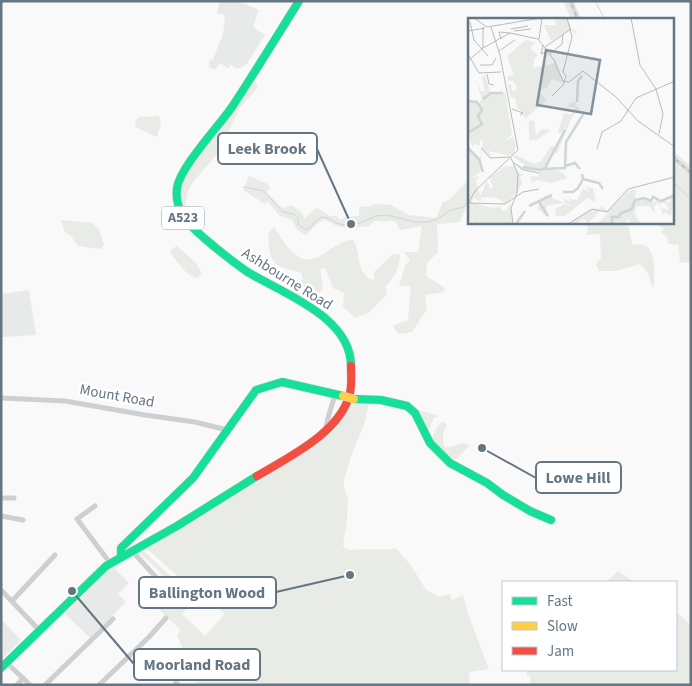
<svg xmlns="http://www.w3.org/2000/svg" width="692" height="686" font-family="'Source Sans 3',sans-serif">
	<rect width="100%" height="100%" fill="#f9f9f9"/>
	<!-- built -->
	<path fill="#e8e9e9" d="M220 1H239L259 10 253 27 265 35 247 64 238 69 231 65 228 68 219 63 216 69H212L209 66V61L213 59 223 34 225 15 217 13Z
		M563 1H574L581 19H571Z
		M673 151 691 166V188L673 169Z
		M29 290 36 335 2 337 1 294Z
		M112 566 129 583 118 594 126 602 90 638 65 614Z
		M1 619 21 640 1 660Z"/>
	<!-- green -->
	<path fill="#e8ebe6" d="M253 78 258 87 240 108 217 154 193 182 188 191 184 213 180 191 182 180Z
		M159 116 161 123 157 137 135 127 136 120 140 117Z
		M673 160 691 176V262L687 263 680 262 678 244 675 245 668 243 667 237 661 232 664 228 659 226V223L673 222Z
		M249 176 268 184 270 189 266 192 282 208 292 205 302 213 305 219 310 213 317 208 330 216H336L340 220 345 217 359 216V207L371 206 375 204 391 205 409 215 436 218 443 202 449 200 469 179V209L466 207 460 222 437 224 438 252 427 263 426 276 445 288 443 292 425 295 427 309 412 332 398 334 393 326 408 320 411 286H399L405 266 410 261 404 252H418L422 226 400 230 395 221H374L370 226C352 228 341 230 325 220L318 223 306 235 297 230 292 220 280 216 268 202 265 204 243 190Z
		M61 220 93 223 99 230 104 244 101 249 78 246 71 236 65 232Z
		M586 223H628L632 244C636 245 641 244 644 245 657 250 654 277 654 287L652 286 648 273 640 264 616 271H599L596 264 601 258 600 234 586 235 588 229Z
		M274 227C288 247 298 271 325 253 334 247 341 241 353 240 362 252 354 274 374 280V272L393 254 400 255C399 268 395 278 385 286L387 294 370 312 355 318 343 307 344 293 333 288 325 268 320 269 323 288 318 295 310 294 311 304 294 294 296 286 303 279 301 273C272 265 270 265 268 234Z
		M177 246 196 263 202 274 197 278C186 276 178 262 170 253L172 249Z
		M352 401 369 402 365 422 351 456 344 480V487L348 498 347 520 343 545 345 548 350 550C364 548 383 551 396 548L412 567 426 590 439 597 450 594 452 600 463 595 468 614 489 669 469 672 470 685H198L177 635 181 630 157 608 167 598 169 585 159 571 138 552 142 549 195 599 182 614 205 636 225 614 202 592 199 595 145 547 291 460Z
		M418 410 439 416 434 418 428 431Z
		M442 422 447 424C443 433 441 438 445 448L463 443 470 445 455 460 437 446 432 438 437 427Z
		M618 571 634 582H606Z
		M676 612 691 625V685H530V676H527V670H676Z"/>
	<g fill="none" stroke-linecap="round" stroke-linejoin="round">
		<!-- stream -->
		<path stroke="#ced6d9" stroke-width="1" d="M595 1 605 19
			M673 182 691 199
			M244 187 264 191 283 212 294 214 298 218V225L306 230 311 227 315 221 322 217 328 218 336 223 343 225 360 223 376 216 387 215 415 222H427L438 219 451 210 464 207 470 199"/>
		<!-- fast casing -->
		<g stroke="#d5d6d7" stroke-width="9">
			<path id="fast" d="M299 1C277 36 255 72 232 107 219 126 180 167 177 188 174 211 189 225 204 238 218 250 232 261 246 271 281 293 351 316 351 366
				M354 399 381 400 407 406 415 413 430 443 450 463 487 483 503 495 530 511 551 520
				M121 557V548L193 478 256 390 282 382 343 396
				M1 668 106 566 177 526 257 476"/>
		</g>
		<!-- jam casing -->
		<g stroke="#d5d6d7" stroke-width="9">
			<path id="jam" d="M257 476C289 457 341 432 350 393 352 384 351 374 351 366"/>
		</g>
		<!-- street -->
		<path stroke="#cecfd0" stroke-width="5" d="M1 398 65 401 145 415 195 422 227 430
			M326 431C325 422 333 404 335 394
			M1 498H14
			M95 506 77 519 110 563
			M1 516 23 520
			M132 551 164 586
			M1 590 39 630
			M12 601 55 555
			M7 663 30 685
			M176 682 178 685
			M17 685 23 678
			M45 685 113 619
			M99 685 149 637 166 618"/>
		<!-- fast -->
		<use href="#fast" stroke="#16e098" stroke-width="8"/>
		<!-- jam -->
		<use href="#jam" stroke="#f24e42" stroke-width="8"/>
		<!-- rail casing -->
		<g stroke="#c3c5c6" stroke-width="3">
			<path id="rail" d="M570 1 578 19
				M673 157 691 173"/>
		</g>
		<!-- rail -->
		<use href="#rail" stroke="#fff" stroke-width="1" stroke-dasharray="4" stroke-linecap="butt"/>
		<!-- slow-bridge casing -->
		<g stroke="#d5d6d7" stroke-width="9" stroke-linecap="butt">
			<path id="slow-bridge" d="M343 396 354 399"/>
		</g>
		<!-- slow-bridge -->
		<use href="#slow-bridge" stroke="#ffcf43" stroke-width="8"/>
	</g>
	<g text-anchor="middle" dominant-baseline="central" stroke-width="5" stroke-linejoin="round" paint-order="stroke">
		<!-- shield labels -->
		<rect fill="#fff" stroke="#939fa8" stroke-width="1" x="162" y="206.5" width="42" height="23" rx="4"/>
		<g font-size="14" font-weight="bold" fill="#657683">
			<text x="183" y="218">A523</text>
		</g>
		<!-- street labels -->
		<g font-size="15" fill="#657683" stroke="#fff">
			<text transform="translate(287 279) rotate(32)">Ashbourne Road</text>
			<text transform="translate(117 396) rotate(10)">Mount Road</text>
		</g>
	</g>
	<!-- overview -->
	<g transform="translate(468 18)">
		<rect width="206" height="206" fill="#f9f9f9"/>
		<path d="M99 0 104 11 110 14 105 15 103 11 83 23 76 7H88L87 2ZM58 22 69 25 64 27 63 31 70 37 66 41 65 50 87 45 95 65 84 61 79 70 69 72 79 82 58 100 61 104 66 102 68 117 74 111 84 112 68 122H61V105L49 89 47 80 42 79 40 67 43 66 44 73 49 71 46 63H39L40 58 46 57 39 38ZM17 57 23 76 37 75 44 117 35 124 45 119 48 127 45 138 19 133 24 137 20 138 14 131 15 121 11 124 13 128 7 126 5 129 1 120V130L12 141 14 131 13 153 4 160H0V82L11 85 14 82 8 61 13 73H17L14 59ZM109 84 107 87 112 91 104 99 89 135H85L77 151 92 153 100 160 84 165 70 162 64 165 62 158 70 159 71 153 53 152 47 145 53 149 57 147 45 139 48 137 66 146 73 143 83 128 87 129 94 115H90L91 111 96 95 102 97 105 94 102 92 109 90 100 89 102 85ZM46 148 52 156H56L53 159 51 157 54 165 49 175 37 186 30 180 18 179 12 180 14 184 5 180 4 185 26 190 32 188 34 193 39 192 42 185 45 206H12V201L11 206H0V161L11 158 8 164 12 178 19 163 22 170H25L22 160 35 149ZM118 168 125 170 128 184 119 180 97 198H88L87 191 96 186 106 189 97 185 95 180 102 184 101 181 109 182 115 171 121 173ZM168 171 167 181 176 179 185 182 184 185 190 181 202 185V179L206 178 203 198 197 194 195 197 192 189 201 192 199 186 192 184V188L189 185 186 189 187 195 181 188H168L167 197 173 206H164L158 199 159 206H129L140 195 133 192 120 205 116 201 106 206 104 203 123 191H132L133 187 140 193 160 173ZM78 177 96 185 78 188 80 200 69 190 72 187 68 183H73Z" fill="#e8ebe6"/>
		<path fill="none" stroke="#ced6d9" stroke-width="2.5" d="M15 81 23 75H35M0 83 9 84 14 92 10 98 14 106 0 115M109 84 110 63 114 58M0 130 11 141 15 154M97 148 107 145 112 151M55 149 72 152 77 150 97 112M75 151 97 150 98 124 116 95M115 161 131 165 135 171M95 174H105L110 170 115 161 114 156M71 184 80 198M61 188 84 177M48 206 57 193M144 206V199H151L153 195 164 191 167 182 176 180 183 183 185 179 193 183 207 177"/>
		<path fill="none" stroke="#b5bdc3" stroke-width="1" d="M6 0 19 9 73 0M163 0 172 47 188 71 195 96 191 116M2 4 6 22M15 9V30M43 11 60 8M0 13 17 10M46 13 63 11M42 15 70 21 86 42 95 63 101 64 115 53 148 79 170 103 207 129M33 21 31 14 42 15M71 21 74 0M6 22 20 38M75 27 73 36 80 33M77 29 103 11M31 33 47 22M0 36 11 55 33 54M82 36 94 26 95 16M0 43 15 30 42 15M12 47H24L28 40M95 54 104 19 99 0M19 56 21 66 26 67M84 78 95 67 98 58 94 53M44 91 55 95 52 97M13 130 22 140 42 139M129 131 134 114 153 103 168 80 207 63M43 140 50 156 49 175 43 190 45 206M46 145 56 152 71 155M1 185 37 186 55 174 71 171M0 186 7 173 50 132 32 37 23 9M100 206 124 191 139 194 160 171 207 159"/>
		<path fill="#84929c" fill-opacity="0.15" stroke="#84929c" stroke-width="2.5" d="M78 32 132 42 123 96 69 87Z"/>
		<rect width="206" height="206" fill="none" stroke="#657683" stroke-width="2.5"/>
	</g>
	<!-- callouts -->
	<path fill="none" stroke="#657683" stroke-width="2" d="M351 224L317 149M482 448L536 478M350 575L276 592M72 591L134 664"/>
	<g fill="#657683" stroke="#fff" stroke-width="2">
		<circle cx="351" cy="224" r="5"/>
		<circle cx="482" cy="448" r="5"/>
		<circle cx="350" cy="575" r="5"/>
		<circle cx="72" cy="591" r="5"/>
	</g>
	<g fill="#fff" stroke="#657683" stroke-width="2">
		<rect x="218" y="133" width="99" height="31" rx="5"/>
		<rect x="536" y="462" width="85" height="31" rx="5"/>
		<rect x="139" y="577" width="137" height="31" rx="5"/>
		<rect x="134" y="649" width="126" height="31" rx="5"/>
	</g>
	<g font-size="16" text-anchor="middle" font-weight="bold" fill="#657683">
		<text x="267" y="154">Leek Brook</text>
		<text x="578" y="483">Lowe Hill</text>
		<text x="207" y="598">Ballington Wood</text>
		<text x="197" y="670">Moorland Road</text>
	</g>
	<!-- border -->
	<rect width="692" height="686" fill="none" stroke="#657683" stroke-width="5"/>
	<!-- legend -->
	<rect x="502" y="581" width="175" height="90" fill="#ffffff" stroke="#c1c8cd"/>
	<rect x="512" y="597" width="25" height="8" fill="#16e098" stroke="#c1c8cd"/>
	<text x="547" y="606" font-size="15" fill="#657683">Fast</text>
	<rect x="512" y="622" width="25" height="8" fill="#ffcf43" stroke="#c1c8cd"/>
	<text x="547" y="631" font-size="15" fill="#657683">Slow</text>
	<rect x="512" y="647" width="25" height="8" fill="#f24e42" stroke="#c1c8cd"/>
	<text x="547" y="656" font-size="15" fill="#657683">Jam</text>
</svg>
